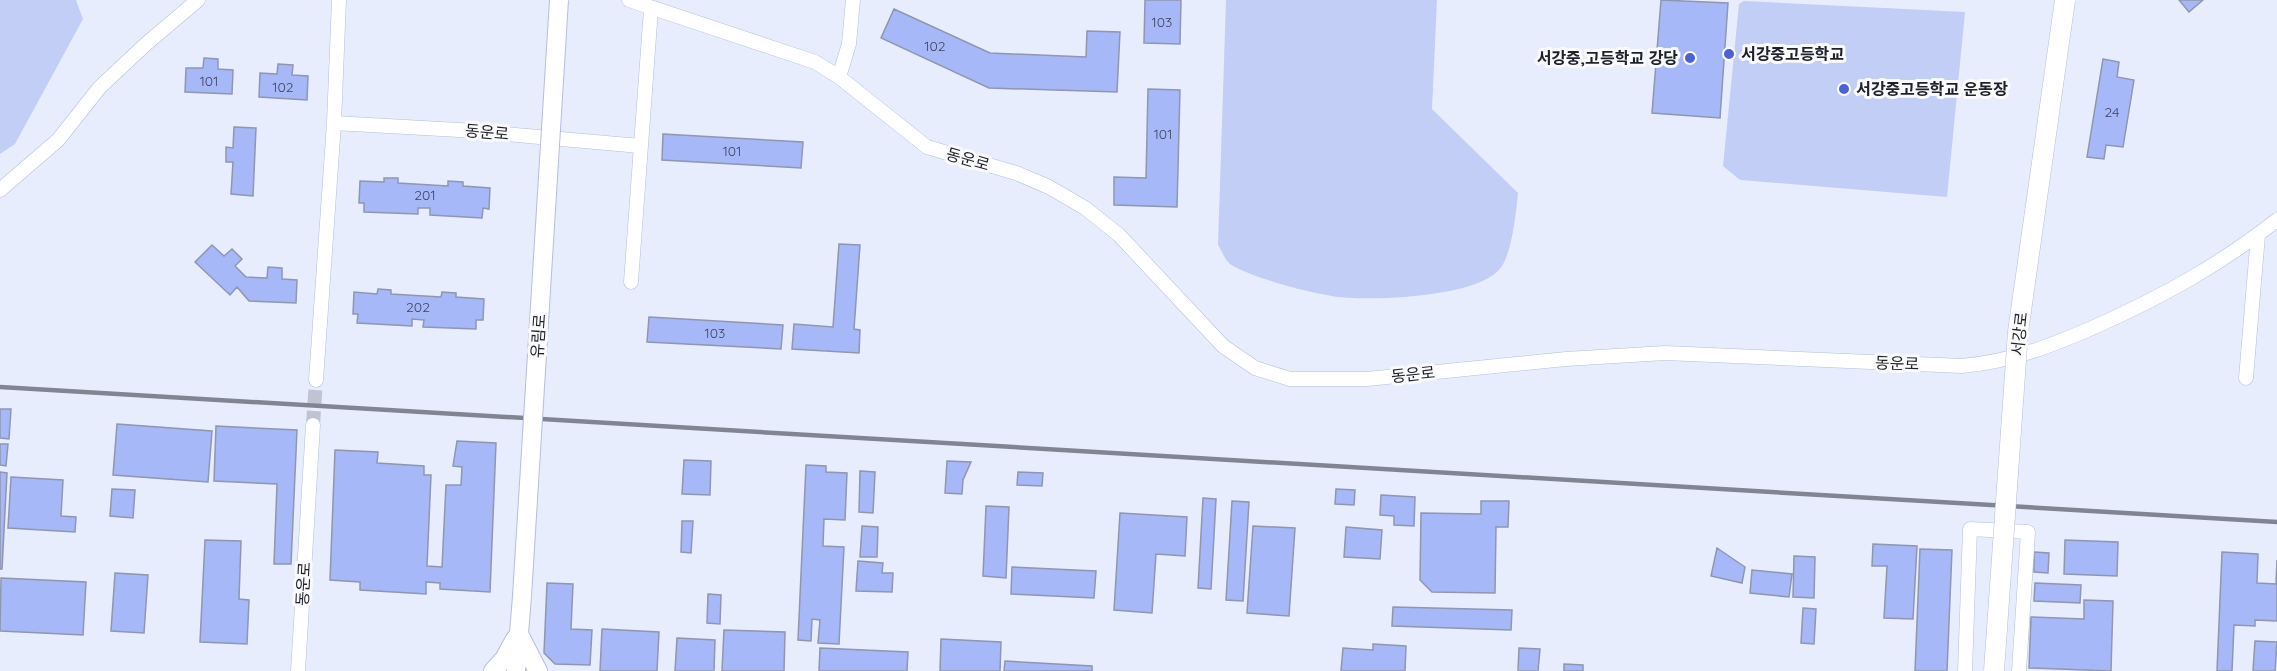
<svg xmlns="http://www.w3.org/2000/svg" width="2277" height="671" font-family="Quicksand,'Noto Sans KR',sans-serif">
	<rect width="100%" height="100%" fill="#e7edfd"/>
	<!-- green -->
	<path fill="#c2cef5" d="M0 0H76L83 19 15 144 0 154Z
		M1226 0H1437L1432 109 1518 193C1516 212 1512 258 1498 271 1472 297 1375 301 1339 297 1314 294 1251 278 1230 264 1225 260 1222 251 1218 245Z
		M1744 1 1965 12 1947 197 1740 180 1723 166 1739 4Z"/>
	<!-- building -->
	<path fill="#a6b8f7" stroke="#8f96b0" stroke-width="1.5" d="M1145 0H1181L1180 44 1144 43Z
		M1661 0 1728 3 1720 118 1652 113Z
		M2179 0H2203L2189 12Z
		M894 9 990 53 1086 57 1087 31 1120 32 1117 92 989 88 881 38Z
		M204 58 218 59V69L233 70 232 94 185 92 186 68H203Z
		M2103 59 2119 62 2117 77 2134 80 2123 147 2106 145 2104 159 2087 157Z
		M278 64 293 65 292 75 308 76 307 100 259 97 260 73 277 74Z
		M1148 89 1180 90 1177 207 1114 205V177L1146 178Z
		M234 127 256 128 253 196 231 194 233 162H226V147L233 148Z
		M663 134 803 142 801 168 662 160Z
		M384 178H398V183L448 186V181L463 182V186L490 188 489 209 483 208 482 218 430 215V208H418V214L364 212V203H359L360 181 384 182Z
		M839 244 860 245 854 329 860 330 859 353 792 349 794 324 833 327Z
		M212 245 224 256 232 249 242 259 235 266 246 277 267 278 268 267 282 268V279L297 280 296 303 249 301 237 287 230 295 195 262Z
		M378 289 391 290V294L441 297 442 292 456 293V297L484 299 483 320H476V329L423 327 424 320 412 319V326L357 323 358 314H353L354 292 377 294Z
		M649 317 783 325 781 349 647 342Z
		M0 409H11L9 439 0 438Z
		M117 424 212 431 208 482 113 475Z
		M216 426 297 430 291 564H274L277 484 214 481Z
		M457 441 496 443 490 592 440 589V583L426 582V594L360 590V582L330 580 335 450 378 452 377 463 424 466V475H431L427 566 442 567 446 485H461L462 467 453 466Z
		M0 444H8L6 466 0 465Z
		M684 460 711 461 710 495 682 494Z
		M947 461 971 462 963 480 962 494 945 493Z
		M806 465 826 466V472L847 473 845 520 824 519 823 546 844 547 839 644 818 643 820 620 812 619 811 641 798 640Z
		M860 471 875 472 873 513 859 512Z
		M0 472 7 473 2 569H0Z
		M1018 472 1043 473 1042 486 1017 485Z
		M11 477 63 480 61 516 76 517 75 532 8 528Z
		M112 489 135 490 133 518 110 516Z
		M1336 489 1355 490 1354 505 1335 504Z
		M1381 495 1415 497 1414 526 1394 525V516L1380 515Z
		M1203 498 1216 499 1211 589 1198 588Z
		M1232 501 1249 502 1243 601 1226 600Z
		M1481 501H1509L1508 527H1496L1495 593 1432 592 1420 580 1421 513 1481 514Z
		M986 506 1009 507 1006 578 983 576Z
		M1120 513 1187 517 1185 556 1156 554 1152 613 1114 610Z
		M682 521H693L691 553 681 552Z
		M862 526 878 527 877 557H860Z
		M1253 526 1295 528 1289 616 1247 613Z
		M1346 527 1382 530 1380 559 1344 557Z
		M205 540 241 541 239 599 249 600 247 644 200 642Z
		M2065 540 2118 542 2117 576 2064 574Z
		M1873 544 1917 546 1913 619 1884 618 1887 566H1872Z
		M1717 548 1745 567 1742 583 1711 576Z
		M1920 549 1952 550 1947 671H1915Z
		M2034 552 2049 553 2048 573 2034 572Z
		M2222 552 2258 554 2257 583 2276 584 2277 560V621L2255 620V626L2234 625 2232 671H2217Z
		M1794 556 1815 557 1814 598 1793 597Z
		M858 561 883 563 882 573H893L892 592 856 591Z
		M1012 567 1096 571 1094 598 1011 594Z
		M1752 570 1792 574 1789 597 1750 593Z
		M115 573 148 575 144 633 111 631Z
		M1 578 86 582 83 635 0 631Z
		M547 583 573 584 571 629 592 630 590 665 555 664 544 653Z
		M2035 583 2081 585 2080 603 2034 601Z
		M708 594 721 595 720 624 707 623Z
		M2084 600 2113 601 2111 671 2029 668 2031 617 2084 619Z
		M1393 607 1512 610 1511 630 1392 626Z
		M1803 608 1816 609 1814 644 1801 643Z
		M602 629 659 632 657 671H600Z
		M724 630 785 632 784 671H722Z
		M677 638 715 640 714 671H675Z
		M941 639 1001 642 1000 671H940Z
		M2255 641 2277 642 2275 671H2253Z
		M1373 644 1406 646 1405 671H1341L1343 648 1373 650Z
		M820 648 908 652 907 671H819Z
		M1519 648 1540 649 1538 671H1518Z
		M1005 661 1092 666V671H1004Z
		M1564 664 1583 665V671H1564Z"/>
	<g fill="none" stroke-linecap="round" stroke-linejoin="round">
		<!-- minor-tunnel -->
		<path stroke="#bfc4d3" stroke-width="14" stroke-dasharray="14 7" stroke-linecap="butt" d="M313 425 316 380"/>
		<!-- minor casing -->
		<g stroke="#b6bed9" stroke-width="15">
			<path id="minor" d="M629 0 815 62 839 77 927 147 1016 173 1049 187 1085 208 1119 235 1223 346 1255 368 1290 379H1367L1566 359 1665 353 1962 366C2011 362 2056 344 2101 324 2167 294 2219 265 2277 220
				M839 77 849 44 853 0
				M334 123 459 130 640 146
				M0 190 58 140 100 87 146 44 198 0
				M631 282 651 9
				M2246 378 2258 235
				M316 380 334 123 339 0
				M298 671 313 425
				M1965 671 1970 529 2028 532 2019 671"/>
		</g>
		<!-- tertiary casing -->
		<g stroke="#b6bed9" stroke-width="20">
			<path id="tertiary" d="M519 634 538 671
				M493 671 504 659 515 639
				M516 671 522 596"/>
		</g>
		<!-- minor -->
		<use href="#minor" stroke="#fff" stroke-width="14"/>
		<!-- tertiary -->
		<use href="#tertiary" stroke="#fff" stroke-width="18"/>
		<!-- rail -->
		<path stroke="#818592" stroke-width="4.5" d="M0 387 2277 522"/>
		<!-- tertiary-bridge casing -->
		<g stroke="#b6bed9" stroke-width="20" stroke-linecap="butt">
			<path id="tertiary-bridge" d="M522 596 559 0"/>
		</g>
		<!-- secondary-bridge casing -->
		<g stroke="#b6bed9" stroke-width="21" stroke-linecap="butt">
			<path id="secondary-bridge" d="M1994 671 2018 332 2065 0"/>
		</g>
		<!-- tertiary-bridge -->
		<use href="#tertiary-bridge" stroke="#fff" stroke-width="18"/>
		<!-- secondary-bridge -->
		<use href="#secondary-bridge" stroke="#fff" stroke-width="20"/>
	</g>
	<!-- markers -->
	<g fill="#4c61d6" stroke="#fafafa" stroke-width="2">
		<circle cx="1729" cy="54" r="6"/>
		<circle cx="1690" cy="58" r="6"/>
		<circle cx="1844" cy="89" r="6"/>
	</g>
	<g text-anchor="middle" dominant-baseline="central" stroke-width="6" stroke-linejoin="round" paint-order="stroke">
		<!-- number labels -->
		<g font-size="14" fill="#40475e">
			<text x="1162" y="22">103</text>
			<text x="935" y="46">102</text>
			<text x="209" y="81">101</text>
			<text x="283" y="87">102</text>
			<text x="2112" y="112">24</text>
			<text x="1163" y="134">101</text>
			<text x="732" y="151">101</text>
			<text x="425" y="195">201</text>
			<text x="418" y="307">202</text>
			<text x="715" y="333">103</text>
		</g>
		<!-- poi labels -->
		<g font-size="16" font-weight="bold" fill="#1e212b" stroke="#fafafa" text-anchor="start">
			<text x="1741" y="54">서강중고등학교</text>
			<text x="1678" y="58" text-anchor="end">서강중,고등학교 강당</text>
			<text x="1856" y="89">서강중고등학교 운동장</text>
		</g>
		<!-- street labels -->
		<g font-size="16" fill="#1e212b" stroke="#fafafa">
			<text transform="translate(487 132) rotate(5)">동운로</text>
			<text transform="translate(968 159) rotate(16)">동운로</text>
			<text transform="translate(2019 334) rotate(-84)">서강로</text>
			<text transform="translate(538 336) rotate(-86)">유림로</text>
			<text transform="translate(1897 363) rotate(2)">동운로</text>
			<text transform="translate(1413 374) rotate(-6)">동운로</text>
			<text transform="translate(303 584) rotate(-87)">동운로</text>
		</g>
	</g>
</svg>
